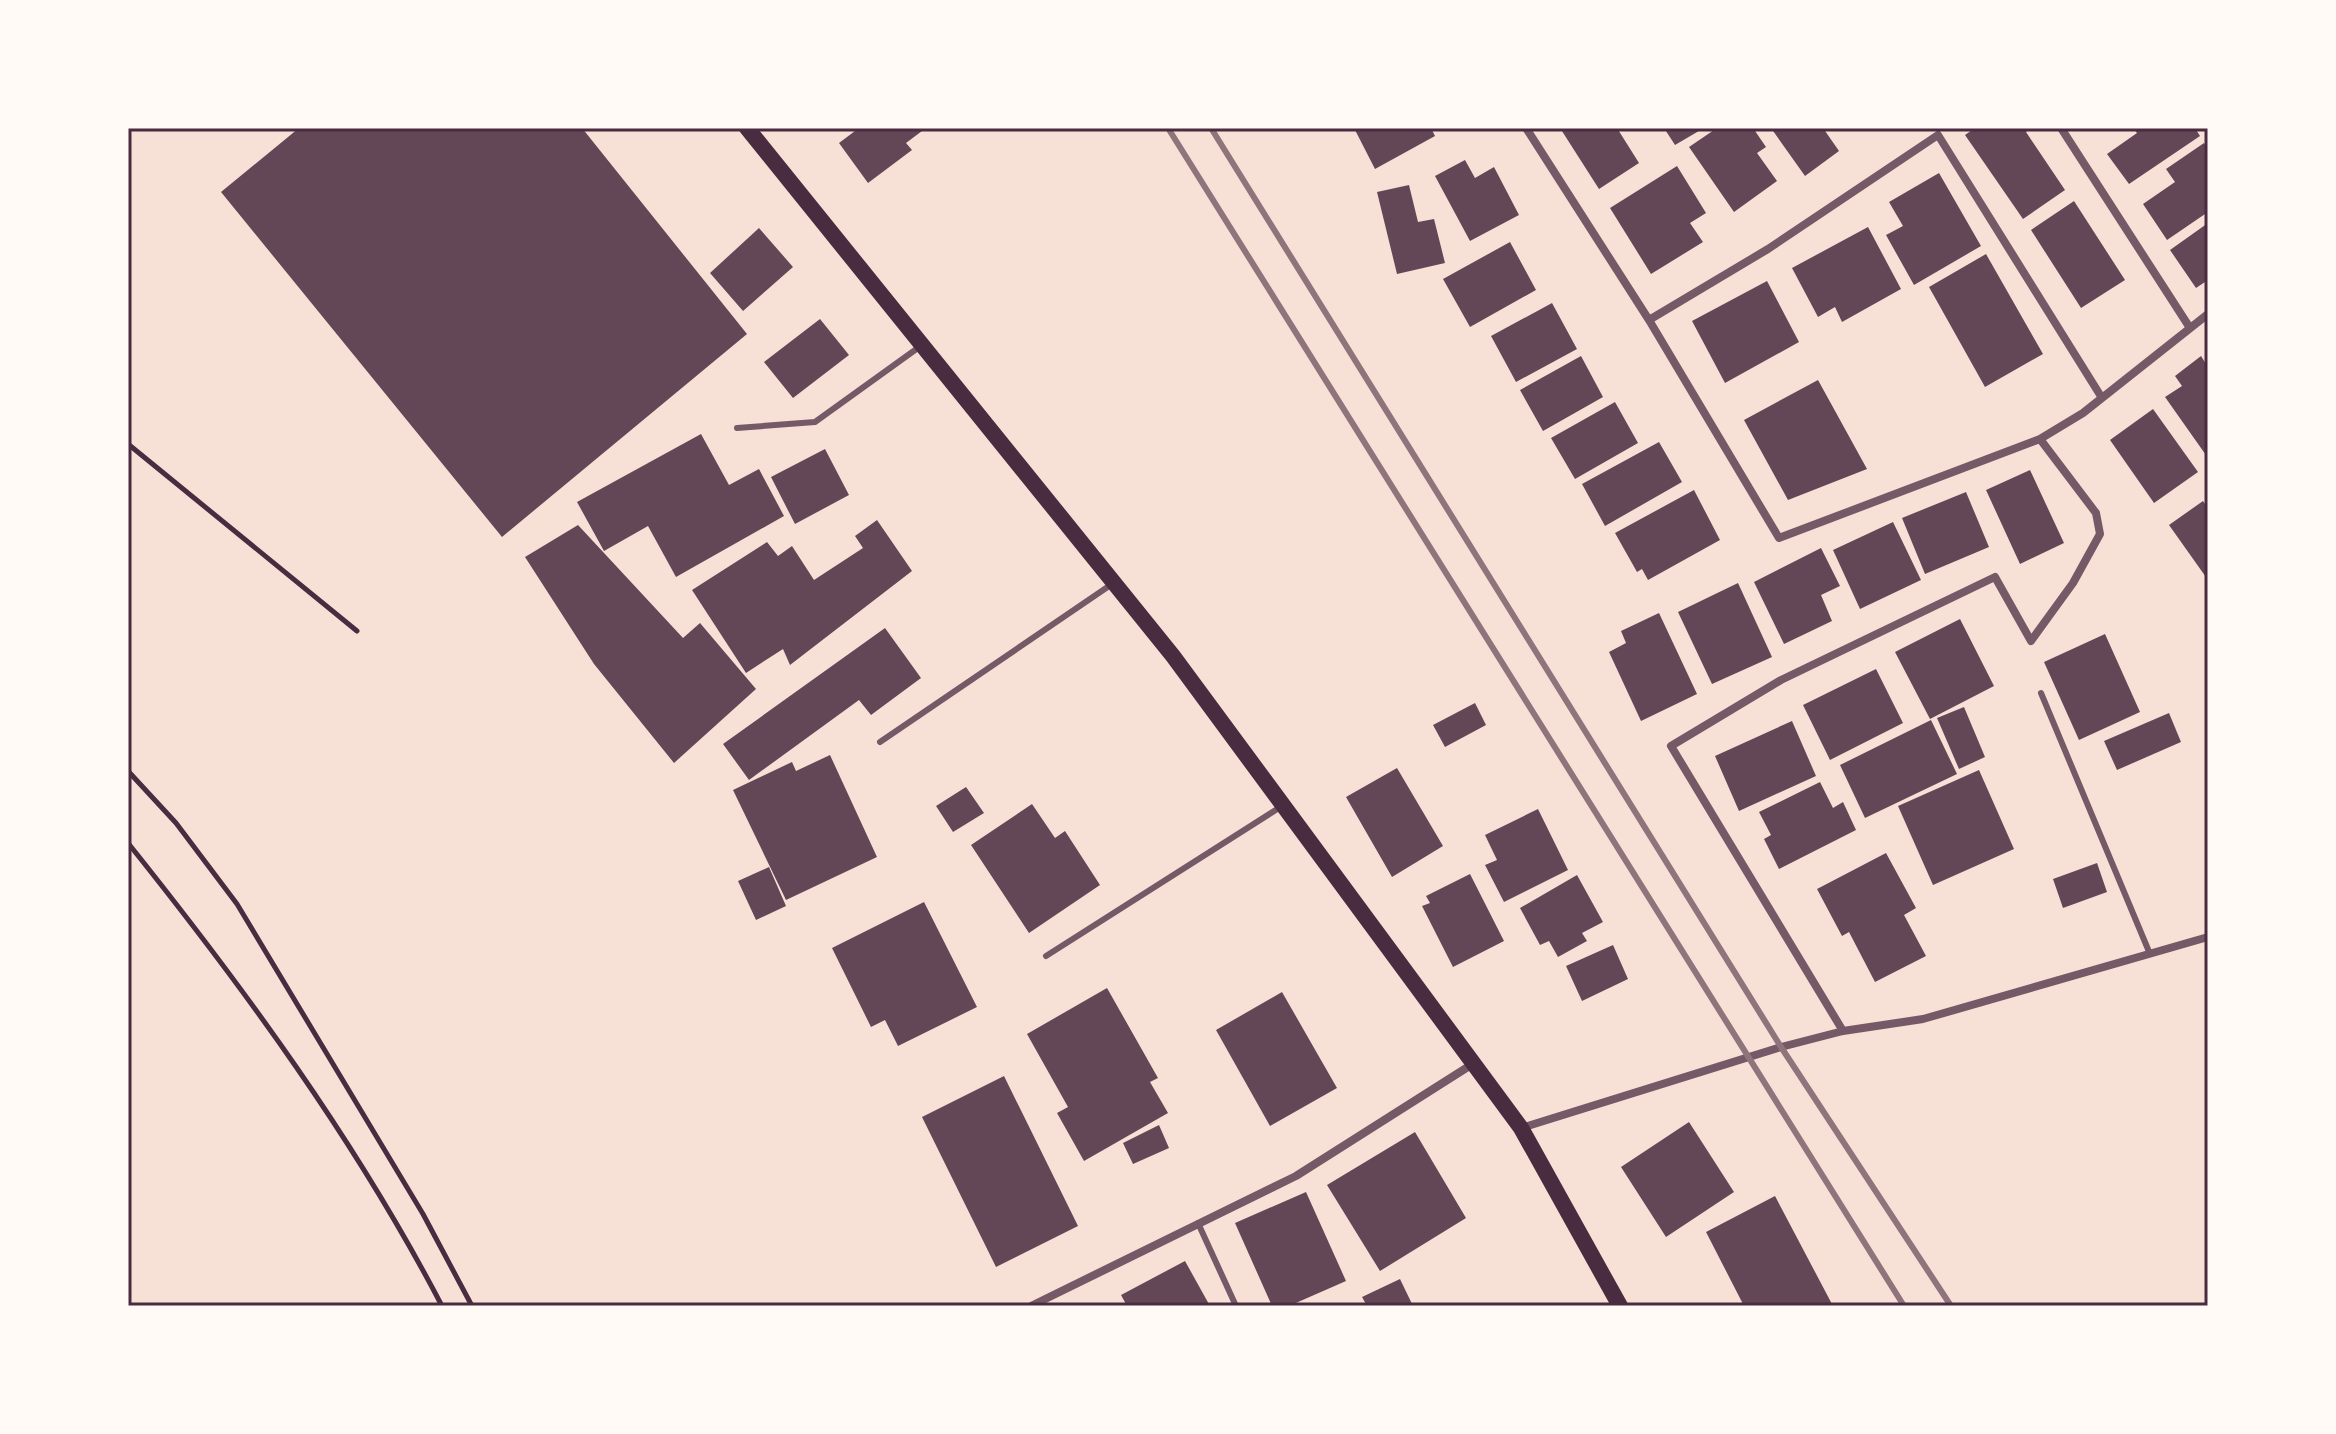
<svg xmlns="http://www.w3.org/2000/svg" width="2336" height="1434" font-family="Overpass,sans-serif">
	<rect width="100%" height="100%" fill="#f7e1d7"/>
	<!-- building -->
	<path fill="#644757" d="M299 128H582L747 334 502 537 221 192Z
		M859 128H926L906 143 912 150 868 183 839 143Z
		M1354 128H1431L1435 136 1375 169Z
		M1560 128H1617L1639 163 1599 189Z
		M1664 128H1704L1675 145Z
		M1717 128H1753L1766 147 1757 153 1777 181 1734 212 1689 147Z
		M1771 128H1823L1839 151 1805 176Z
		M1975 128H2031L2026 132 2065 190 2023 219 1965 135Z
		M2133 128H2195L2200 136 2129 184 2107 154 2137 133Z
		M2204 143 2208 149V212L2167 240 2143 204 2175 182 2166 169Z
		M1465 160 1475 178 1494 167 1519 215 1470 241 1435 176Z
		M1677 166 1706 213 1690 223 1703 242 1651 274 1610 208Z
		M1939 173 1981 246 1914 285 1886 235 1903 226 1889 202Z
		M1409 185 1418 222 1434 219 1445 263 1397 274 1377 192Z
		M2074 201 2125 280 2081 308 2031 230Z
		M2208 223V280L2196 288 2170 250Z
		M1868 227 1901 289 1842 322 1835 307 1818 317 1792 268Z
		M759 228 793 267 743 311 710 273Z
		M1510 242 1536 290 1470 327 1443 279Z
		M1986 254 2043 354 1985 387 1929 287Z
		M1767 281 1799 342 1725 383 1692 321Z
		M1552 303 1577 349 1516 382 1491 336Z
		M820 319 849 355 793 398 764 362Z
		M1581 356 1603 397 1543 431 1520 390Z
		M2201 356 2208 367V458L2165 397 2182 386 2175 376Z
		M1818 380 1867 469 1788 500 1744 420Z
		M1615 402 1638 443 1575 479 1551 438Z
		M2153 409 2198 472 2154 503 2110 440Z
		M701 434 729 485 759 469 784 516 676 577 648 526 604 551 577 502Z
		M1659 442 1682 482 1605 526 1582 484Z
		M825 449 849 495 795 524 771 477Z
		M2030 470 2064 543 2020 564 1986 490Z
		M1694 490 1720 540 1648 580 1642 569 1637 572 1615 533Z
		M1966 492 1989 547 1925 574 1902 518Z
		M2203 501 2208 508V580L2169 525Z
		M877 520 912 571 790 665 783 649 746 673 692 590 767 542 778 556 792 546 814 580 863 548 855 536Z
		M1893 522 1921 580 1860 609 1833 550Z
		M578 525 683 638 700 623 756 689 674 763 594 664 525 557Z
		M1821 548 1840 586 1821 595 1832 621 1784 644 1754 582Z
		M1738 583 1772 657 1712 684 1678 612Z
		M1659 613 1697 694 1641 721 1609 652 1626 643 1621 631Z
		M1960 619 1994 686 1930 719 1895 652Z
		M885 628 921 678 871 715 859 700 749 780 723 744Z
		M2105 634 2140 712 2079 740 2044 662Z
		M1876 669 1903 723 1830 760 1803 705Z
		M1475 703 1486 725 1445 747 1433 725Z
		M1964 707 1985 757 1959 769 1937 718Z
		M2169 713 2181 742 2117 770 2104 741Z
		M1931 720 1957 774 1865 818 1840 765Z
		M1792 721 1816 776 1739 811 1715 756Z
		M830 755 877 857 786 900 733 790 792 762 796 771Z
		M1397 768 1443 846 1392 877 1346 797Z
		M1979 770 2014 849 1933 885 1898 806Z
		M1820 782 1833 808 1843 802 1856 830 1779 869 1764 839 1771 835 1759 812Z
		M966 787 984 813 953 832 936 806Z
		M1032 804 1055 838 1065 831 1100 885 1029 933 971 845Z
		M1538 809 1568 870 1504 902 1485 865 1497 860 1485 835Z
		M1886 853 1916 908 1904 915 1926 956 1875 982 1849 932 1842 936 1817 889Z
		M2097 863 2107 892 2063 908 2053 879Z
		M769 867 786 906 756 920 738 881Z
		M1470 874 1504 941 1453 967 1422 906 1430 903 1426 896Z
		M1577 875 1603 922 1582 933 1587 941 1558 957 1549 941 1540 945 1520 908Z
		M924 902 977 1007 898 1046 885 1020 871 1027 832 948Z
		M1613 945 1628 979 1582 1001 1566 966Z
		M1107 988 1158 1078 1150 1082 1168 1113 1084 1161 1057 1113 1068 1107 1027 1034Z
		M1282 992 1337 1088 1270 1126 1216 1030Z
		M1004 1076 1078 1226 996 1267 922 1117Z
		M1689 1122 1734 1192 1666 1237 1621 1167Z
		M1159 1125 1169 1148 1133 1164 1123 1143Z
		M1415 1132 1466 1218 1380 1271 1327 1185Z
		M1306 1192 1346 1281 1289 1306H1272L1235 1223Z
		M1775 1196 1833 1306H1744L1706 1232Z
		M1185 1261 1210 1306H1127L1121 1295Z
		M1400 1279 1413 1306H1367L1362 1297Z"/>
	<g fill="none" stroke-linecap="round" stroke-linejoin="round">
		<!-- path -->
		<path stroke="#4a2c40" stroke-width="5" d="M128 444 357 631
			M128 771 176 823 237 904 423 1214 472 1306
			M128 843C244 988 356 1141 442 1306"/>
		<!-- service -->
		<path stroke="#755966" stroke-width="6" d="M737 428 815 422 922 345
			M2041 693 2150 954
			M880 742 1112 584
			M1046 956 1282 806
			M1198 1223 1236 1306"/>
		<!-- minor -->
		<path stroke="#755966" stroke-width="8" d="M1526 128 1649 320 1779 538 2040 439 2083 413 2208 314
			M2061 128 2190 328
			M1649 320 1768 249 1938 135 2102 398
			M1843 1031 1671 746 1781 680 1995 577 2031 641 2073 583 2100 534 2096 513 2040 439
			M1521 1128 1781 1047 1843 1031 1923 1019 2208 937
			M1031 1306 1296 1176 1471 1065"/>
		<!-- secondary -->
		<path stroke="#4a2c40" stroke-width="16" d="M747 128 1173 656 1521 1128 1620 1306"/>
		<!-- rail -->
		<path stroke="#8f747c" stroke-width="6" d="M1168 128 1904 1306
			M1211 128 1781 1047 1951 1306"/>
	</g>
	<!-- border -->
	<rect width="2336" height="1434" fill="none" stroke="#fffaf5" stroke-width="260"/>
	<rect x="130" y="130" width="2076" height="1174" fill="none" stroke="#4a2c40" stroke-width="3"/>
</svg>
